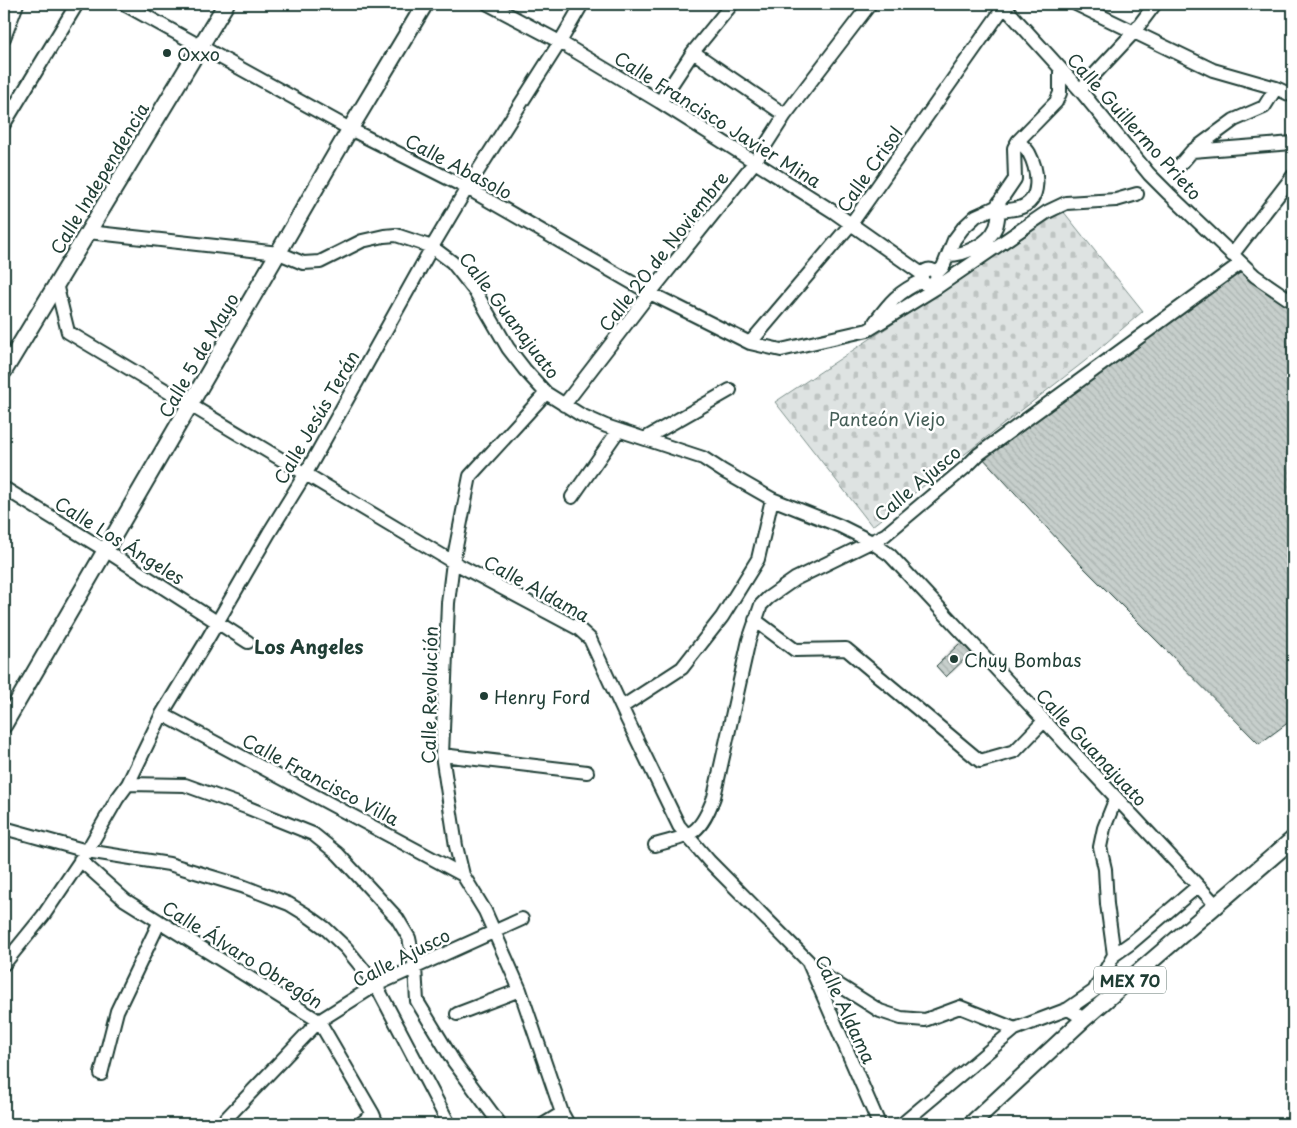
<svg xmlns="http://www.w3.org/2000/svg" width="1297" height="1128" font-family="'Playpen Sans',sans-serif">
	<defs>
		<pattern id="cemetery-stones" width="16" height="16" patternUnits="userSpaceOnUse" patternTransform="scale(1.25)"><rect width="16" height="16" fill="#dee3e2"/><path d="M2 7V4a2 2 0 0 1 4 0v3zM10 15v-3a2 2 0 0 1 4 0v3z" fill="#bec4c2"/></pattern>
		<pattern id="building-back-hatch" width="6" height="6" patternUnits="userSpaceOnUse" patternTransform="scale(1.25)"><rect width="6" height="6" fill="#c7cfcc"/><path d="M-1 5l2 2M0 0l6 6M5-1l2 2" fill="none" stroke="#aab3b0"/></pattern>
		<filter id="shadow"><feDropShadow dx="4.5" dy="-4.5" stdDeviation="1" flood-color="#0004"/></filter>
	</defs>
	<rect width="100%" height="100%" fill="#fff"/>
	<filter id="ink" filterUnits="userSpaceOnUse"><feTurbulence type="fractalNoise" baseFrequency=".02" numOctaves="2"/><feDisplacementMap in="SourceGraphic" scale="10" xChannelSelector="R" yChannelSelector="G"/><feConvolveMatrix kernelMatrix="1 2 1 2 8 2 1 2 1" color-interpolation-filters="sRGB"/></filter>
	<g filter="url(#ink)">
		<!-- cemetery -->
		<path fill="url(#cemetery-stones)" stroke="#7e908b" d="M1063 211 1143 311 1085 361 872 526 775 402Z"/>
		<!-- building -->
		<path fill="url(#building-back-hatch)" stroke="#1f3d34" filter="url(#shadow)" d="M1240 270 1293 306V719L1259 744 1156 640 1081 565 981 456Z
			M961 642 971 653 946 677 936 666Z"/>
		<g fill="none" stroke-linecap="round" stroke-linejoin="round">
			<!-- minor casing -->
			<g stroke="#1f3d34" stroke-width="16">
				<path id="minor" d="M124 4 350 129 467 188 650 293 750 343 781 350 868 330 936 288 1047 212 1066 203 1116 200 1137 194
					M488 4 560 42 660 102 834 212 922 274
					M1002 4 1080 90 1149 174 1169 194 1255 276 1293 302
					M1076 4 1213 70 1276 88 1293 96
					M4 38 17 4
					M693 52 785 115
					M1080 90 1134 32 1155 4
					M660 102 693 52 732 4
					M4 124 77 4
					M1192 151 1293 143
					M1180 165 1192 151 1234 120 1264 107 1276 88
					M999 211C1005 210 1013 210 1019 208 1043 201 1038 170 1029 153 1027 149 1022 145 1018 141
					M88 232 279 253 303 263 320 262 362 241 384 236 396 235 432 247 452 262 475 291 508 348 525 370 546 393 581 415 606 426 703 458 723 471 772 499 840 526 870 541 890 555 1216 905
					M948 255C965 255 989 244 996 227 998 222 998 216 999 211L996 207
					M1232 255 1293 176
					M936 274C932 268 927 268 922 274V281C929 288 938 284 936 274L943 267 954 240 963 228 976 216 996 207 1015 179 1014 148 1018 141 1056 102 1060 93V68
					M56 284 68 332 453 562 579 629 590 639 627 719 679 826 709 861 808 961 879 1124
					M875 322C890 302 898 292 922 281
					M750 343 851 224 1006 4
					M546 393 470 476 453 562 448 603 442 755 456 846 463 875 485 911 520 990 562 1113 568 1124
					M564 405 650 293 754 163 785 115 870 4
					M646 438 730 390
					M4 488 105 550 248 642
					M572 497 618 431
					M755 620 795 650 846 649 980 761 1015 751 1044 721
					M622 707 682 668 722 617 758 559 772 499
					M162 714 463 875
					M442 755 587 772
					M128 784 185 785 246 807 313 834 338 854 397 918 409 938 415 967 417 1001 454 1062 500 1124
					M4 828 87 851 169 864 242 886 289 904 307 915 325 928 346 948 376 985 449 1124
					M655 845C692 835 700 835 714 797L749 640 761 605 768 598 795 579 885 535 967 466 979 454 1241 263
					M80 860 125 900 319 1021 373 1114 377 1124
					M1114 955 1131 943 1198 886
					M4 964 43 916 87 851 117 799 128 784 162 714 207 640 269 533 306 473 432 247 467 188 560 42 582 4
					M813 966 823 975 880 1011 901 1018 925 1020 960 1007 1015 1029 1068 1009 1084 1019
					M1068 1009 1094 991 1114 955 1107 904 1105 869 1100 847 1104 828 1116 798
					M457 1014 520 990
					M101 1074 117 1011 159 923
					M221 1124 319 1021 376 985 522 919
					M360 1124 373 1114
					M544 1124 562 1113
					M902 1124 1015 1029"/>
			</g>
			<!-- major casing -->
			<g stroke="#1f3d34" stroke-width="19">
				<path id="major" d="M4 371 226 4
					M4 725 350 129 425 4
					M971 1124 1084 1019 1293 839"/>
			</g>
			<!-- minor -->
			<use href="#minor" stroke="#fff" stroke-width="12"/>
			<!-- major -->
			<use href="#major" stroke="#fff" stroke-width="15"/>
		</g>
	</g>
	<!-- markers -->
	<g fill="#1f3d34" stroke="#fff" stroke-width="2">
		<circle cx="167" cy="53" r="5"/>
		<circle cx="954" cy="659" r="5"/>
		<circle cx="484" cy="696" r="5"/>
	</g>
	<g text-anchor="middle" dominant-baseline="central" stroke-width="5" stroke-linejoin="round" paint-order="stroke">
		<!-- shield labels -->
		<rect fill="#fff" stroke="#627771" stroke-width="1" x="1094" y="966.5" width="72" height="27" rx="4"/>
		<g font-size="16" font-weight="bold" fill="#1f3d34">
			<text x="1130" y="980">MEX 70</text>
		</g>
		<!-- poi labels -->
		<g font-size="18" fill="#1f3d34" stroke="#fff" text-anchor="start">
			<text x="177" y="53">Oxxo</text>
			<text x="964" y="659">Chuy Bombas</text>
			<text x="494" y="696">Henry Ford</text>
		</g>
		<!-- street labels -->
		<g font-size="18" fill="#1f3d34" stroke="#fff">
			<text transform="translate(718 119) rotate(32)">Calle Francisco Javier Mina</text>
			<text transform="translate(1135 126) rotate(48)">Calle Guillermo Prieto</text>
			<text transform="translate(459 166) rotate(28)">Calle Abasolo</text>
			<text transform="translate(869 169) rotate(-55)">Calle Crisol</text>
			<text transform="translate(99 178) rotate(-59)">Calle Independencia</text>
			<text transform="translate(663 251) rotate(-52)">Calle 20 de Noviembre</text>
			<text transform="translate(510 315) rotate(53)">Calle Guanajuato</text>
			<text transform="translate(198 355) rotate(-60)">Calle 5 de Mayo</text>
			<text transform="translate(316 417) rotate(-60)">Calle Jesús Terán</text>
			<text transform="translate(917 483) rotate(-40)">Calle Ajusco</text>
			<text transform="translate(120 540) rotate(32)">Calle Los Ángeles</text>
			<text transform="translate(537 588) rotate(29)">Calle Aldama</text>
			<text transform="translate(429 695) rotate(-89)">Calle Revolución</text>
			<text transform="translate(1092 747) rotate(47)">Calle Guanajuato</text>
			<text transform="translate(321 779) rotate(28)">Calle Francisco Villa</text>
			<text transform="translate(243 954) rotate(32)">Calle Álvaro Obregón</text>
			<text transform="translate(401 957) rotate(-27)">Calle Ajusco</text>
			<text transform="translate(846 1009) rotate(65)">Calle Aldama</text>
		</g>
		<!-- park labels -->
		<g font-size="18" fill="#455e57" stroke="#fff">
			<text x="887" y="418">Panteón Viejo</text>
		</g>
		<!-- neighbourhood labels -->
		<g font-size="19" font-weight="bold" fill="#1f3d34" stroke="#fff">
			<text x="309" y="646">Los Angeles</text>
		</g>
	</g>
	<!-- margin -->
	<rect width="1297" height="1128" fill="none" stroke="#fff" stroke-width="20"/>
	<rect x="10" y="10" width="1277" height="1108" fill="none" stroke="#1f3d34" stroke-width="2" filter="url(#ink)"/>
</svg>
